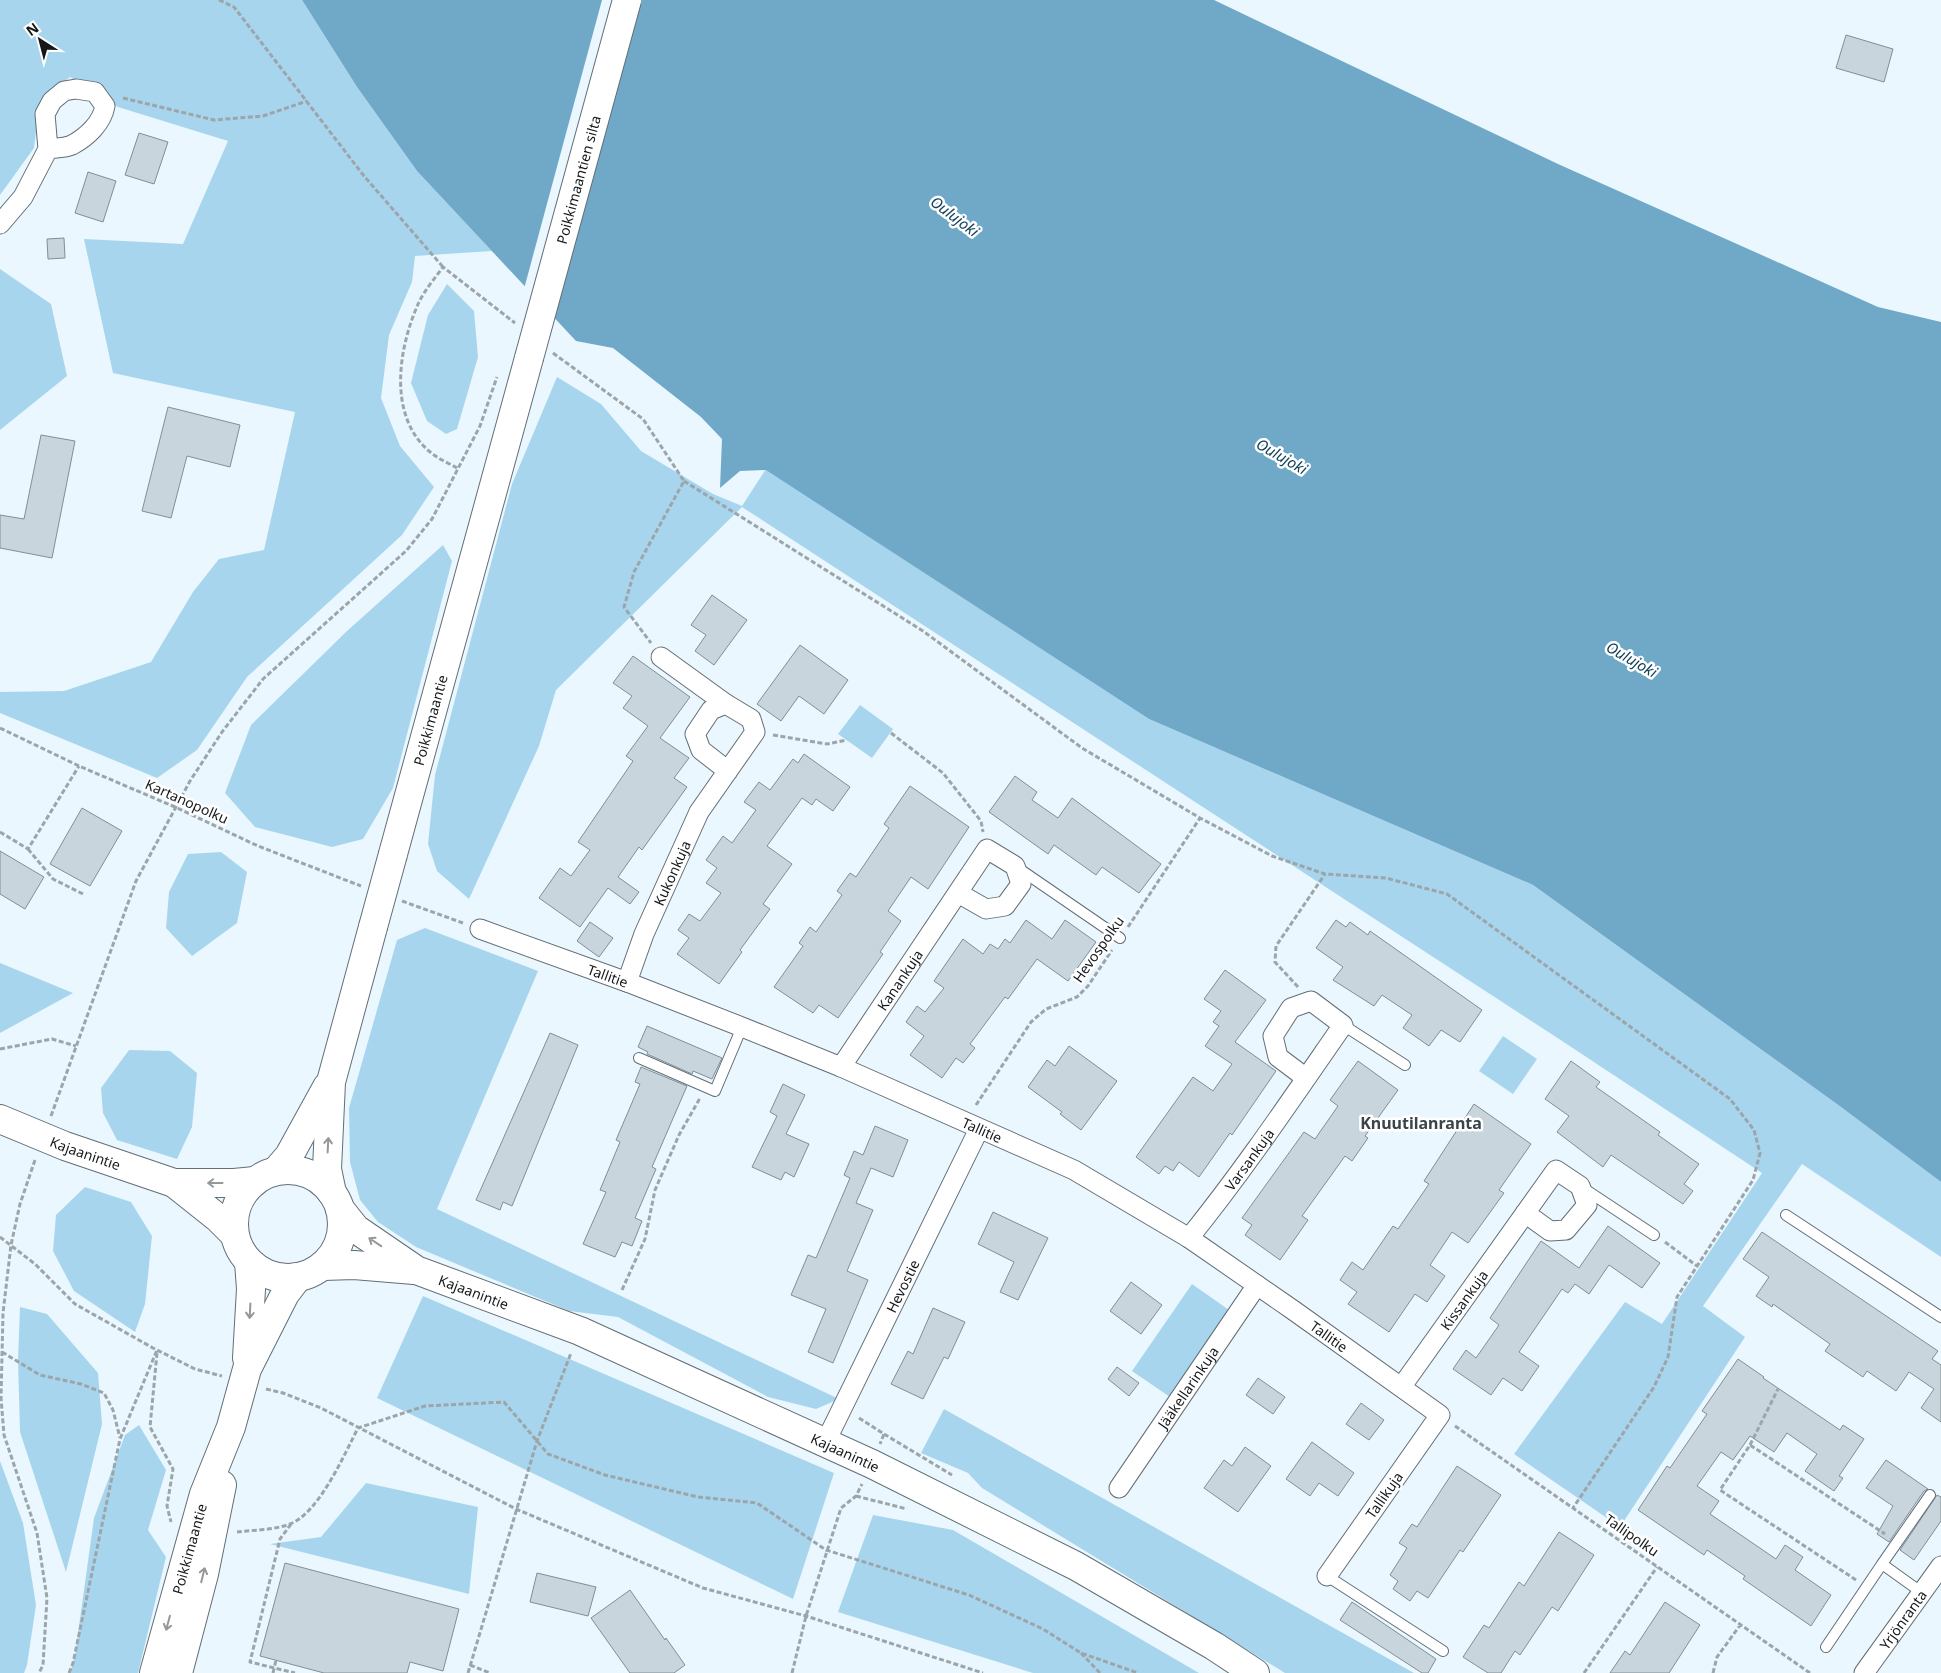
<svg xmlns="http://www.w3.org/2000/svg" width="1941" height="1673" font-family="'Noto Sans',sans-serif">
	<rect width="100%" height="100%" fill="#eaf7fe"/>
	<!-- green -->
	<path fill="#a8d5ee" d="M0 0H302L357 87 417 171 492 251 415 256 412 282 389 335 381 398 400 446 434 487 402 535 247 677 197 750 157 778 0 713V692L64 691 151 662 193 592 219 559 264 550 295 412 113 373 84 239 183 244 228 141 118 107 70 77 40 102 34 148 0 195Z
		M0 269 51 304 67 376 0 430Z
		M447 284 474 311 478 357 457 429 446 434 427 421 411 383 428 315Z
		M557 377 601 404 641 451 713 494 742 506 766 469 1149 719 1533 885 1841 1107 1941 1182V1257L1802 1164 1703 1306 1745 1337 1620 1527 1514 1454 1625 1302 1662 1324 1762 1173 1556 1037 742 507 556 690 539 746 469 899 437 871 428 844 435 775 512 484Z
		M443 545 452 561 393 788 363 839 332 847 255 827 225 793 251 725 347 631Z
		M860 705 893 729 872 758 838 734Z
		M221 852 247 872 237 923 192 956 166 928 169 892 188 854Z
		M425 928 538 971 437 1209 839 1399 816 1409 768 1397 618 1317 569 1311 416 1247 378 1222 360 1200 350 1162 349 1108 397 940Z
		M0 963 73 993 0 1033Z
		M1503 1036 1537 1059 1513 1094 1479 1071Z
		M129 1050 170 1051 197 1073 192 1127 177 1159 117 1140 103 1113 101 1088Z
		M85 1187 131 1202 152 1236 145 1304 135 1332 74 1291 53 1251 56 1215Z
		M1192 1284 1229 1310 1170 1397 1132 1371Z
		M423 1296 834 1473 793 1599 377 1398Z
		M20 1307 47 1314 98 1373 102 1424 66 1572 20 1432 18 1360Z
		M944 1409 1414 1673H1285L982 1488 968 1473 921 1453Z
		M139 1425 166 1470 148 1530 166 1557 138 1673H70L75 1655 94 1518 125 1435Z
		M0 1461 23 1523 36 1605 27 1665 24 1673H0Z
		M366 1483 478 1507 469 1594 270 1544 321 1537Z
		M873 1515 953 1530 1199 1673H1033L838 1612Z"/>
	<!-- water -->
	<path fill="#70a9c7" d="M302 0H1214L1558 164 1878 307 1941 322V1182L1841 1107 1533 885 1149 719 766 470 740 471 720 488 722 439 701 417 613 348 576 341 417 171 357 87Z"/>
	<!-- pier -->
	<path fill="#eaf7fe" d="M602 0H627L542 309 524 289Z"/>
	<!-- building -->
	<path fill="#c8d5dc" stroke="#828e94" d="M1846 35 1893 49 1884 82 1836 68Z
		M139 133 168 142 154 184 125 175Z
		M88 172 116 181 103 222 75 213Z
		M64 238 65 258 48 259 47 239Z
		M168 407 240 425 230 467 187 456 171 518 142 511Z
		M41 435 75 441 52 558 0 548V515L24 519Z
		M712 595 747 620 714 665 695 651 706 635 691 625Z
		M800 645 848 680 824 714 799 696 781 721 757 704Z
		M633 656 690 697 660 738 689 758 674 778 687 787 642 850 639 847 618 877 639 892 630 904 608 888 580 927 539 898 560 868 571 876 590 850 578 842 633 761 626 756 648 726 623 708 632 696 613 683Z
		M804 754 850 787 833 811 816 799 812 805 802 798 767 846 792 864 763 904 770 909 740 950 742 952 719 984 677 954 689 938 678 930 689 914 700 921 721 893 706 883 717 868 706 860 723 836 732 843 756 810 744 802 759 782 770 790 793 759 798 763Z
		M1015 776 1037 792 1032 800 1058 818 1072 798 1161 864 1139 893 1102 867 1096 875 1054 845 1048 854 989 812Z
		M910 786 969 827 928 889 911 877 888 911 901 921 880 952 883 954 838 1018 819 1005 813 1013 774 987 803 946 799 943 810 927 816 932 842 895 837 891 850 873 856 877 889 828 884 824Z
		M82 808 122 831 90 886 50 864Z
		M0 851 44 877 25 909 0 894Z
		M1026 920 1052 939 1065 920 1096 942 1068 981 1037 959 1008 999 1005 997 970 1044 975 1048 963 1063 956 1058 942 1078 910 1055 924 1036 906 1022 917 1006 925 1012 944 988 934 981 963 939 983 954 990 944 998 949 1005 939 1010 943Z
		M1336 920 1346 927 1350 922 1368 935 1370 931 1482 1010 1460 1042 1441 1030 1429 1046 1403 1028 1412 1015 1382 995 1374 1006 1333 980 1343 967 1316 948Z
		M590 922 613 938 599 957 577 941Z
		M1225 970 1266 1000 1235 1042 1276 1071 1232 1135 1230 1133 1199 1177 1179 1162 1173 1171 1165 1166 1159 1174 1136 1157 1193 1077 1213 1091 1232 1064 1205 1046 1219 1026 1213 1022 1221 1011 1204 999Z
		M647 1026 722 1058 712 1079 693 1071 692 1074 647 1054 648 1052 638 1047Z
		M550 1033 578 1045 512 1206 503 1202 500 1210 476 1200Z
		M1069 1046 1117 1081 1081 1130 1060 1114 1062 1112 1028 1087 1047 1060 1055 1066Z
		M1358 1061 1398 1090 1365 1136 1368 1138 1352 1161 1345 1156 1302 1216 1308 1220 1280 1260 1245 1235 1252 1225 1242 1218 1304 1132 1315 1139 1338 1106 1330 1100Z
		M1571 1061 1600 1082 1596 1087 1660 1132 1658 1135 1699 1164 1684 1184 1693 1191 1683 1204 1611 1155 1603 1167 1557 1132 1569 1116 1545 1099Z
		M641 1067 687 1086 652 1167 656 1169 635 1218 642 1221 632 1246 622 1242 615 1257 583 1244 606 1192 600 1190 620 1142 616 1140 640 1084 635 1082Z
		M783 1084 805 1095 786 1134 809 1144 794 1177 785 1172 781 1180 752 1167 777 1116 770 1112Z
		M1474 1104 1531 1144 1499 1190 1504 1193 1468 1243 1452 1232 1430 1265 1445 1276 1427 1302 1415 1294 1389 1332 1348 1304 1357 1292 1340 1280 1352 1262 1363 1270 1393 1226 1398 1229 1429 1184 1424 1181Z
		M875 1126 908 1140 893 1177 871 1168 856 1203 873 1210 847 1271 868 1280 833 1363 808 1352 826 1309 791 1295 808 1255 816 1258 850 1178 844 1175 854 1151 863 1155Z
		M993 1212 1048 1238 1018 1300 1000 1292 1014 1262 978 1244Z
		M1608 1226 1660 1263 1642 1288 1609 1265 1589 1294 1575 1284 1568 1293 1562 1289 1519 1352 1539 1366 1522 1391 1503 1378 1491 1395 1453 1369 1466 1350 1476 1358 1499 1325 1490 1318 1541 1241 1579 1268Z
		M1762 1232 1938 1351 1932 1359 1941 1365V1422L1921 1408 1934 1389 1909 1372 1896 1391 1867 1371 1863 1377 1825 1351 1830 1344 1773 1304 1772 1307 1756 1296 1769 1277 1743 1259Z
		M1131 1282 1162 1305 1141 1334 1110 1311Z
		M933 1308 965 1322 948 1359 944 1357 923 1399 891 1384 908 1351 913 1354Z
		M1738 1359 1764 1377 1763 1378 1840 1430 1843 1425 1864 1439 1839 1476 1843 1478 1834 1491 1805 1471 1817 1454 1787 1433 1774 1452 1750 1436 1733 1460 1721 1452 1697 1486 1719 1501 1710 1514 1776 1559 1785 1545 1803 1557 1795 1570 1831 1595 1811 1626 1743 1579 1745 1576 1707 1550 1704 1555 1638 1510 1667 1466 1670 1468 1707 1414 1702 1411Z
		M1117 1367 1139 1383 1129 1396 1108 1379Z
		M1258 1378 1285 1397 1273 1414 1246 1395Z
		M1361 1403 1384 1420 1369 1440 1346 1424Z
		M1312 1442 1354 1473 1338 1496 1319 1483 1310 1496 1286 1479Z
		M1245 1447 1271 1466 1238 1512 1204 1488 1224 1460 1232 1466Z
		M1886 1460 1928 1489 1924 1491 1889 1542 1877 1534 1893 1506 1866 1488Z
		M1457 1466 1501 1495 1463 1552 1460 1550 1428 1598 1417 1591 1410 1601 1393 1589 1398 1581 1390 1575 1407 1548 1399 1543 1412 1524 1417 1527Z
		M1937 1495 1941 1497V1521L1914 1560 1900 1550Z
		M1559 1532 1594 1555 1558 1611 1552 1607 1520 1655 1515 1651 1501 1673H1488L1463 1657 1484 1625 1489 1628 1519 1582 1524 1586Z
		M285 1563 459 1609 443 1671 410 1662 407 1673H324L260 1656Z
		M537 1573 596 1587 588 1616 530 1602Z
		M630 1590 665 1640 666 1638 685 1665 674 1673H630L591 1618Z
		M1352 1602 1436 1659 1428 1673H1422L1340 1620Z
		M1665 1602 1700 1625 1669 1673H1610L1625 1651 1630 1655Z"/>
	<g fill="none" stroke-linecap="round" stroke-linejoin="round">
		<!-- lane casing -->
		<g stroke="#636e75" stroke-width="12">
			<path id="lane" d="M1018 868 1120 938
				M1343 1025 1405 1065
				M639 1058 715 1091 742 1027
				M1583 1188 1654 1235
				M1786 1215 1941 1317
				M1882 1564 1930 1495
				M1327 1576 1443 1651
				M1826 1647 1882 1564 1921 1592"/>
		</g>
		<!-- street casing -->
		<g stroke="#636e75" stroke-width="21">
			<g id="street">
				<path d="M0 224 23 197 48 149 45 114 52 101 64 91 76 89 95 92 105 106C102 123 87 137 72 145 65 148 55 148 48 149"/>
				<path d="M661 657 726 704"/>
				<path id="s1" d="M480 929 627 982 742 1027 841 1067 1074 1170 1189 1238 1293 1310 1440 1415 1327 1576"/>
				<path id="s2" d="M627 982 644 934 699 812 755 732 751 719 726 704 711 710 695 734 701 750 728 771"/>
				<path id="s3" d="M841 1067 987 849 1015 866 1021 884 1005 906 986 909 958 893"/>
				<path id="s4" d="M1189 1238C1244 1170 1293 1097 1343 1025L1311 1001 1291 1008 1273 1036 1278 1057 1306 1078"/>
				<path id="s5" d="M1402 1386 1556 1170 1580 1186 1587 1205 1566 1230 1550 1231 1525 1213"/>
				<path id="s6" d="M825 1443 979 1129"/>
				<path id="s7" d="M1119 1488 1257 1285"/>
				<path id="s8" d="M1864 1673 1941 1566"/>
			</g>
		</g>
		<!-- secondary casing -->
		<g stroke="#636e75" stroke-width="30">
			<g id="secondary">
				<path id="s9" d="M0 1119 65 1146 174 1183H234L255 1181"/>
				<path d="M174 1183 218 1218 234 1234"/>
				<path id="s10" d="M340 1209 356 1229 416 1270 580 1331 872 1464 1076 1566 1214 1646 1255 1673"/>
				<path d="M323 1266 354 1265 414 1270"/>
			</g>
		</g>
		<!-- primary casing -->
		<g stroke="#636e75" stroke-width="30">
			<g id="primary">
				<path id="s11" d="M393 854 529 358"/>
				<circle cx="288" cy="1224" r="54"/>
				<path d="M276 1171 289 1156 327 1087"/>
				<path d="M332 1193 327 1169 331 1082 373 927"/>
				<path d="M247 1358 251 1289 249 1262"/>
				<path id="s12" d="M154 1673 204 1494 231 1427 247 1369 285 1294 298 1277"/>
				<path d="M178 1673 204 1574 222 1485"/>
			</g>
		</g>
		<!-- path -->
		<path stroke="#9ba5aa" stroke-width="3" stroke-dasharray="5 2.5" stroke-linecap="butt" d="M219 0 234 7 364 176 443 267
			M123 98 214 120 263 116 307 101
			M553 353 643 419 684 481 634 572 624 607 651 643
			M457 468C450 464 441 460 434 455 386 420 398 348 419 302 425 290 435 278 443 267L515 323
			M684 481 923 631 1082 748 1200 818 1272 856 1325 874 1386 878 1447 894 1730 1099 1754 1130 1760 1153 1753 1180 1677 1297 1668 1357 1654 1387 1573 1508
			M0 728 79 766 175 807 258 846 361 886
			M891 733 943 773 981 821 983 832
			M773 735 827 744 847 740
			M0 832 28 849 79 766
			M28 849 53 879 83 894
			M402 901 463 923
			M1128 927 1200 818
			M1298 987 1275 962 1276 946 1325 874
			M0 1049 52 1039 76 1046
			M976 1105 1031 1022 1046 1009 1077 997 1088 986 1112 950
			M51 1116 136 881 190 781 222 732 263 679 406 551 432 519 480 426 497 377
			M35 1160 20 1204 11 1245 3 1313 1 1398 4 1435 37 1533 47 1598 43 1665 39 1673
			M0 1237 35 1264 75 1304 153 1348 195 1369 222 1376
			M1665 1242 1697 1266
			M622 1290 645 1239 655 1190 679 1135 700 1098
			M2 1352 40 1375 81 1384 104 1393 113 1410 120 1438
			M157 1353 150 1427 173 1469 167 1506 171 1522
			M266 1389 283 1393 321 1408 516 1509 703 1588 806 1616 983 1673
			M859 1418 884 1434 880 1444
			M1455 1426 1810 1673
			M884 1434 952 1475
			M1750 1445 1778 1389
			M856 1496 907 1509
			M291 1524 280 1539 250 1662 295 1673
			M237 1532C254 1530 274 1530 290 1524 319 1513 344 1455 358 1428L425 1406 504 1402 548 1454 605 1475 698 1497 757 1503 826 1550 969 1595 1043 1629 1081 1653 1138 1673
			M1856 1580 1720 1490 1750 1445 1885 1534
			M1081 1653 1100 1673
			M470 1665 490 1673
			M69 1673 73 1663 120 1439 157 1350
			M273 1673 276 1660
			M468 1673 537 1441 571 1353
			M792 1673 806 1616 841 1508 856 1496 862 1484
			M1584 1673 1657 1567
			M1713 1673 1717 1657 1741 1624"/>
		<!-- lane -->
		<use href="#lane" stroke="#fff" stroke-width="10"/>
		<!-- street -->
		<use href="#street" stroke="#fff" stroke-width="19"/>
		<!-- secondary -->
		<use href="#secondary" stroke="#fff" stroke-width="28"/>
		<!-- primary -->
		<use href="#primary" stroke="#fff" stroke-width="28"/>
		<!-- primary-bridge casing -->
		<g stroke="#636e75" stroke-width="30" stroke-linecap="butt">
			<g id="primary-bridge">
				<path id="s13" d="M529 358 627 0"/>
				<path d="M373 927 393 854"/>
			</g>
		</g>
		<!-- primary-bridge -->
		<use href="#primary-bridge" stroke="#fff" stroke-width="28"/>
	</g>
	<!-- one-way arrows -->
	<defs><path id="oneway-shaft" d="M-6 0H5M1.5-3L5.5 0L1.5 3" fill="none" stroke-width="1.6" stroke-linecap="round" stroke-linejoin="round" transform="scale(1.25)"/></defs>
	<g stroke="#959798">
		<use href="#oneway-shaft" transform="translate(328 1145) rotate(-87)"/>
		<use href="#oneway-shaft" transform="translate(215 1183) rotate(180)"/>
		<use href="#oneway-shaft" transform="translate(375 1242) rotate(-146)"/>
		<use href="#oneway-shaft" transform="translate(250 1311) rotate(93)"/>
		<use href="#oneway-shaft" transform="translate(203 1575) rotate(-76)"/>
		<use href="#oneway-shaft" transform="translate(168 1623) rotate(105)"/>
	</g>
	<g text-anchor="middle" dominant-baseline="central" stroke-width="5" stroke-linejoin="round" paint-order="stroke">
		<!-- street labels -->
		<g font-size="14" fill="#14181b" stroke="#fff">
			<text stroke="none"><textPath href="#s13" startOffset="185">Poikkimaantien silta</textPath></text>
			<text stroke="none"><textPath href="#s11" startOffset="139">Poikkimaantie</textPath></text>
			<text transform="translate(187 801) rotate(24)">Kartanopolku</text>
			<text stroke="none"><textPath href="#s2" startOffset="118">Kukonkuja</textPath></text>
			<text transform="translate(1098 949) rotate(-55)">Hevospolku</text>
			<text stroke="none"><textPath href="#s1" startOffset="136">Tallitie</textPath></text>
			<text stroke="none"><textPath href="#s3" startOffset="105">Kanankuja</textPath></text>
			<text stroke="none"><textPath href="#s1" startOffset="541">Tallitie</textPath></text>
			<text stroke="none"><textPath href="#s9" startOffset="92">Kajaanintie</textPath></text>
			<text stroke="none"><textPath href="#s4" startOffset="99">Varsankuja</textPath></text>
			<text stroke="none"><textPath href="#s6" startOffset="175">Hevostie</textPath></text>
			<text stroke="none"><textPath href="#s10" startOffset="160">Kajaanintie</textPath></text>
			<text stroke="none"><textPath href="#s5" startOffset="106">Kissankuja</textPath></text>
			<text stroke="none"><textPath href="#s1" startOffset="946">Tallitie</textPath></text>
			<text stroke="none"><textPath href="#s7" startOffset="122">Jääkellarinkuja</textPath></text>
			<text stroke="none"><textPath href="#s10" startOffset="565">Kajaanintie</textPath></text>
			<text transform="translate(1384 1495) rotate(-55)">Tallikuja</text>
			<text transform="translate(1632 1535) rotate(35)">Tallipolku</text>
			<text stroke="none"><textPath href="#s12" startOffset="129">Poikkimaantie</textPath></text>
			<text stroke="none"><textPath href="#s8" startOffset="66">Yrjönranta</textPath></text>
		</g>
		<!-- water labels -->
		<g font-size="15" font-style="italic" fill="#144359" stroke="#fff">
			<text transform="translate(955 216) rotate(37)">Oulujoki</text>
			<text transform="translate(1282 456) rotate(30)">Oulujoki</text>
			<text transform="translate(1632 659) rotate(30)">Oulujoki</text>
		</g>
		<!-- quarter labels -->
		<g font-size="16" font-weight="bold" fill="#3a444a" stroke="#fff">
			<text x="1421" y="1123">Knuutilanranta</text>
		</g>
	</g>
	<!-- north arrow -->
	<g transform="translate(40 40) rotate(324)" stroke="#ffffff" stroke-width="4" paint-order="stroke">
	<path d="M0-4L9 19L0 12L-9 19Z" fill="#14181b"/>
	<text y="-8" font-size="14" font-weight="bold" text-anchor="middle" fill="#14181b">N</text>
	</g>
</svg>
